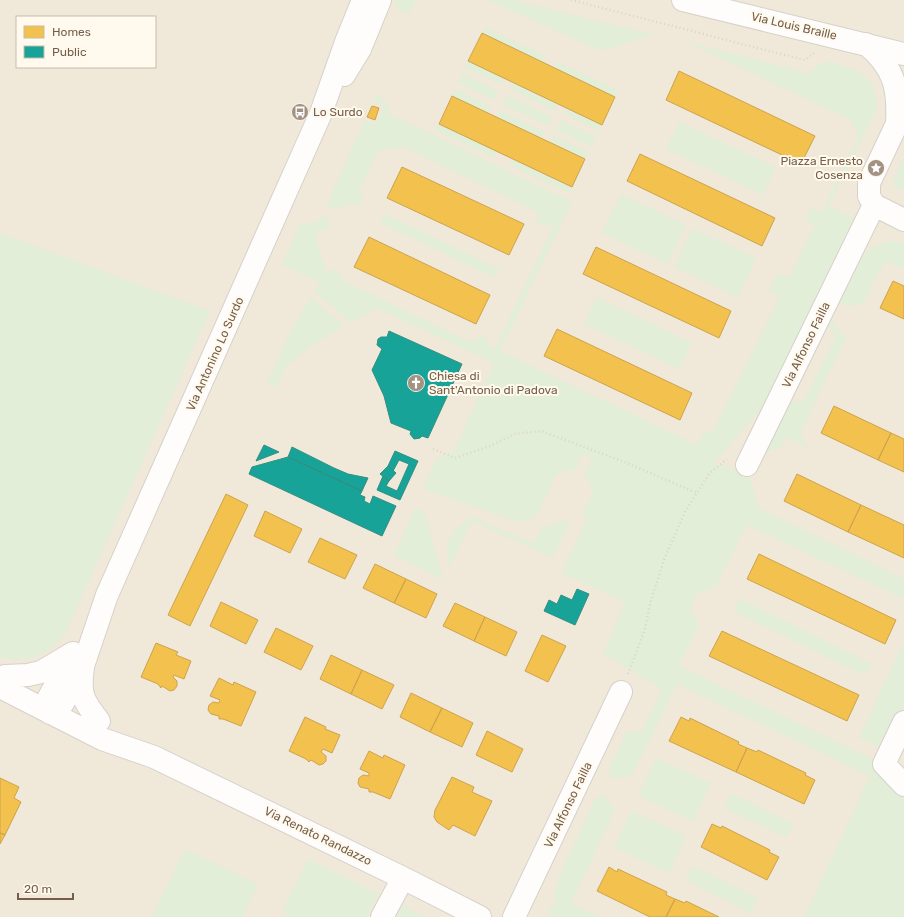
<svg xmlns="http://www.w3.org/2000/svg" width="904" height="917" font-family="Rubik,sans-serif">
	<rect width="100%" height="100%" fill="#f7f4ec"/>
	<!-- residential -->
	<path fill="#f0e8d9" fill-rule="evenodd" d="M0 0H904V917H0ZM17 17H155V67H17Z"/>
	<!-- green -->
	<path fill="#e2eed7" d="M398 0H416L409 14 395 8Z
		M488 0H513L655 35 624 43 613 49 599 50Z
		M485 27 546 56 543 62 482 33Z
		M687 42 808 73 824 61C854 68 881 73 876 112L829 206 854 219 763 407 713 464 730 467 750 478 759 508 904 579V599L747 525 716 587 697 594 690 610 693 611 699 626 679 666 877 761 875 766 904 798V917H804L870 776 677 684 632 776 610 779 609 769 626 732 642 731 662 689 614 660 603 655 625 602 562 573 587 518 581 516C589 501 599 489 584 475L592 458 582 454 575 471C568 470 560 471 555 476 550 487 541 513 531 519 526 522 521 521 515 521L423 489 436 459 454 451 494 363 376 308 351 323 314 291 320 282 282 265 300 224 318 222 321 215 327 219 330 226 315 235 327 272 337 269 345 281 350 284 470 342 484 334 494 350 554 225H538L537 212 404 147 396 150 390 147 377 152 360 189 363 203 334 208 326 206 365 120 376 124 384 106 373 101 376 95 390 106 388 113 572 202 500 351 697 445 705 430 712 433 780 296 769 291 777 273 789 278 815 225 805 220 811 208 821 212 857 141C859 131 855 125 847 118Z
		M468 61 504 78 501 85 465 68Z
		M558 62 618 90 615 97 555 69Z
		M462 74 498 91 494 100 458 83Z
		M513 82 558 104 555 111 510 89Z
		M455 89 491 106 488 113 452 96Z
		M507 95 552 117 548 126 502 104Z
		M567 108 602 125 599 131 564 114Z
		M499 110 545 132 542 138 496 117Z
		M561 120 596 137 591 147 556 130Z
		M679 122 776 167 763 195 666 149Z
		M439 124 497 151 494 158 435 130Z
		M553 136 589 152 585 159 550 142Z
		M904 157V192L895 187 893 181Z
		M513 159 572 187 569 193 509 165Z
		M621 194 686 225 668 264 602 233Z
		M385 214 499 269 495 278 381 223Z
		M692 228 756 258 738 297 674 267Z
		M0 233 210 311 67 630C52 654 29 665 0 657Z
		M896 241 904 243V269L894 264 886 263 878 272 865 301C853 307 849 307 837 302 845 288 859 255 872 247 880 243 888 242 896 241Z
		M311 297 344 326 311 346 285 368 275 388 267 384 289 334Z
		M596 297 692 343 679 369 584 324Z
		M829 317 846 338 802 429 801 435 808 448 786 437 780 448 763 452 788 402 804 401 836 336 826 324Z
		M416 506 425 513 443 579 394 556Z
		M472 517 533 543 542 528 571 518 553 558 472 521 450 567C442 545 451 528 472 517Z
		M742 600 868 662 870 665V670L865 674H862L736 613C733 607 736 602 742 600Z
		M904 641V704L883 749 859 738Z
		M656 758 711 783 693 821 638 796Z
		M731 793 794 824 787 838 724 808Z
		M603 794 615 810 571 903 599 917H551L547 909 556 906 554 896 558 879 595 799Z
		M631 811 686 836 669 873 614 847Z
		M185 849 258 884 243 917H152Z
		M308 859 378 894 366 917H292L282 912Z
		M692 866 758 898 751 913 685 880Z
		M400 904 425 917H393Z"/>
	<!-- homes -->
	<path fill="#f2c14e" stroke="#cda34d" d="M482 33 615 97 602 125 468 61Z
		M679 71 815 136 801 164 666 100Z
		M452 96 585 159 572 187 439 124Z
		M372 106 379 108 375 120 367 117Z
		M640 154 775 218 762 246 627 181Z
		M402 167 524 224 509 255 387 198Z
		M369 237 490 295 476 324 354 267Z
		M596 247 731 311 719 338 583 274Z
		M893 281 904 286V319L880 308Z
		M557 329 692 393 680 420 544 356Z
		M834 406 891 433 878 460 821 433Z
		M891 433 904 439V472L878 460Z
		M797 474 861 505 848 532 784 501Z
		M226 494 248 505 190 626 168 615Z
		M861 505 904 525V558L848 532Z
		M265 511 302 529 290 553 254 536Z
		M320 538 357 555 345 579 308 562Z
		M759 554 896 620 885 644 747 579Z
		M375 564 406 579 394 603 363 588Z
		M406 579 437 594 426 618 394 603Z
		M221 602 258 620 246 644 210 626Z
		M455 603 485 617 474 641 443 626Z
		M485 617 517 632 506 656 474 641Z
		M276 628 313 646 301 670 264 652Z
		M722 631 859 695 847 721 709 656Z
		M542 635 566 646 548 682 525 671Z
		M156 643 178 652 176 655 191 661 184 679 174 675 173 677 177 681V686L174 690 170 691 162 686 161 688 158 684 141 677Z
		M331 655 362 670 351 694 320 679Z
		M362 670 394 685 382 709 351 694Z
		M219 678 233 685 234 682 256 692 241 726 223 719H219V716L211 714 208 710 209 705 213 702 219 703 220 700 210 696Z
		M411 693 442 708 430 732 400 717Z
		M442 708 473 723 462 747 430 732Z
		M305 717 326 727 325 729 340 735 332 753 323 749 321 752 326 756V761L323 764 319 765 311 760 309 762 306 759 289 751Z
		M681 717 689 721 690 718 739 742 738 744 747 748 736 772 669 741Z
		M487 731 523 749 512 772 476 755Z
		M747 748 757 752 758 750 806 773 805 775 815 780 804 804 736 772Z
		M369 751 383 758 384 755 405 765 390 799 373 792H369V789L360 787 358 783 359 778 363 775 369 776V773L360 769Z
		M452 777 474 787 472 792 492 801 475 836 453 825 449 830 437 822 434 817 435 810Z
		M0 778 19 787 14 798 21 802 5 835 0 833Z
		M712 824 721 828 722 826 770 850 769 852 779 857 767 880 701 847Z
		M0 833 5 835 0 844Z
		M609 867 617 872 618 869 667 892 666 895 675 899 666 917H650L597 891Z
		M675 899 685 903 686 901 719 917H666Z"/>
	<!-- public -->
	<path fill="#17a398" stroke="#348e81" d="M389 331 462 364 428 438 422 436 420 438 414 439 410 434 411 431 391 423 384 396 372 370 382 349 377 345 378 339 381 337H387Z
		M264 445 279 452 256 461Z
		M292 447 334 468 348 474 368 478 362 491 288 457Z
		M395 451 418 461 400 500 377 490 383 476 389 481 386 486 397 491 409 464 399 460 393 471 388 466Z
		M288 457 362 491 360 495 365 497 364 501 370 504 373 496 396 506 382 536 249 474 252 467Z
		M388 466 396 473 389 481 380 474Z
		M577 589 589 594 575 625 544 611 549 600 557 604 561 595 572 600Z"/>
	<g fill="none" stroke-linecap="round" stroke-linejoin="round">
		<!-- street casing -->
		<g stroke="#d6d1ca" stroke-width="24">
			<path id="street" d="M683 0 904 54
				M866 44C894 67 899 88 897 123
				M344 75 360 49 380 0
				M904 109 869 183V196L874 205 904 220
				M747 465 874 205
				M73 653 49 697 48 704 50 713 58 709 63 703 83 666 107 595 321 113 346 42 363 0
				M83 668C79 694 83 701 99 721
				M5 676 28 675 41 672 73 653
				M0 687 102 739 154 757 403 878 480 917
				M904 722 884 764 904 785
				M382 917 403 878
				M514 917 621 692"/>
		</g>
		<!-- path -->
		<path stroke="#dad4ce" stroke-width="2.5" stroke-dasharray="1 3" stroke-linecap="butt" d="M571 0 805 60 815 52
			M433 449 455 458 490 446 515 434 541 431 622 461 697 493
			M628 674 645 629 651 600 665 557 686 510 709 474 727 459"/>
		<!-- street -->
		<use href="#street" stroke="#fefdfc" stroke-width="22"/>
	</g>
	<!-- icons -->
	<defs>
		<g id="bus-disc" transform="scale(0.9)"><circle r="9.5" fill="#a39283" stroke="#fffaed"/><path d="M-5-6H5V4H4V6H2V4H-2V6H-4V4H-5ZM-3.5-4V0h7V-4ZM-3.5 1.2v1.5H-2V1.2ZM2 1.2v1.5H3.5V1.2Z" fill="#fff"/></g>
		<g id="sight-disc" transform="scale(0.9)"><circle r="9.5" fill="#a39283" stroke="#fffaed"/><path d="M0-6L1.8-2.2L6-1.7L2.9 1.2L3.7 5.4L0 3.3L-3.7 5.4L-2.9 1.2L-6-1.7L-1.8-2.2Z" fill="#fff"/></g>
		<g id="church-disc" transform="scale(0.9)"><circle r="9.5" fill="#a39283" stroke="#fffaed"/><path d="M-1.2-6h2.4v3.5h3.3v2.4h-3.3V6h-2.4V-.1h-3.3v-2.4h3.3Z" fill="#fff"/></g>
	</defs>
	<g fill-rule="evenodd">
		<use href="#bus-disc" x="300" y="112"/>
		<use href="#sight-disc" x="876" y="168"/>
		<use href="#church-disc" x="416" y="383"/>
	</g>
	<g text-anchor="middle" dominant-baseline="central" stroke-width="4" stroke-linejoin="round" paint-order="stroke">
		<!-- street labels -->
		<g font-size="12" fill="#765e4b" stroke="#fffaed">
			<text transform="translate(794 26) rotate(13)">Via Louis Braille</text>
			<text transform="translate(806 345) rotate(-64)">Via Alfonso Failla</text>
			<text transform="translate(215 354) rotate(-66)">Via Antonino Lo Surdo</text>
			<text transform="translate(568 805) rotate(-64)">Via Alfonso Failla</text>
			<text transform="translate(318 836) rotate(26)">Via Renato Randazzo</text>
		</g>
		<!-- poi labels -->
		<g font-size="12" fill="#765e4b" stroke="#fffaed" text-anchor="start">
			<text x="313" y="112">Lo Surdo</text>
			<text x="863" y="161" text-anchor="end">Piazza Ernesto<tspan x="863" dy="14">Cosenza</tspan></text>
			<text x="429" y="376">Chiesa di<tspan x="429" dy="14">Sant'Antonio di Padova</tspan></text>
		</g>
	</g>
	<!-- legend -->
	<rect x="16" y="16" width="140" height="52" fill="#fffaed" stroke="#c8bcac"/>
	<rect x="24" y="26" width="20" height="12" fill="#f2c14e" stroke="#c8bcac"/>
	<text x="52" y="36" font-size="12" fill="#765e4b">Homes</text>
	<rect x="24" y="46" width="20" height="12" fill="#17a398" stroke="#c8bcac"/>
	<text x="52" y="56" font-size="12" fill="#765e4b">Public</text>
	<!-- scale -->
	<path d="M18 893v6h55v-6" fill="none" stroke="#765e4b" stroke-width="2"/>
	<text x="24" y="893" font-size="12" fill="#765e4b" stroke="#fffaed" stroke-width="3" paint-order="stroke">20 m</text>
</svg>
